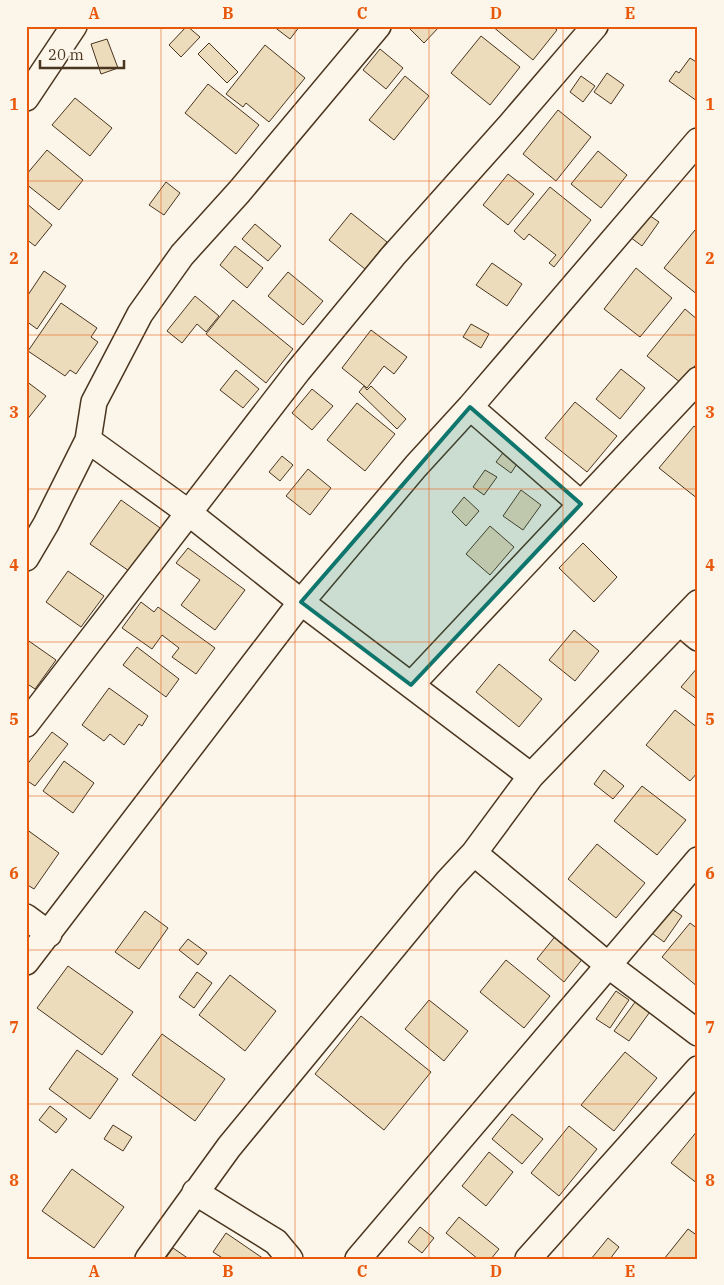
<svg xmlns="http://www.w3.org/2000/svg" width="724" height="1285" font-family="'IBM Plex Serif',serif">
	<rect width="100%" height="100%" fill="#fbf6e9"/>
	<!-- building -->
	<path fill="#ecdcbc" stroke="#4a3520" d="M187 26 200 37 181 57 169 45Z
		M273 26H300L290 39Z
		M407 26H440L424 43Z
		M492 26H552L557 30 533 60Z
		M481 36 520 67 490 105 451 73Z
		M107 39 118 68 101 74 91 44Z
		M209 43 238 72 227 83 198 54Z
		M265 45 305 78 269 122 246 103 243 107 226 94Z
		M380 49 403 68 386 89 363 70Z
		M690 58 698 63 697 101 669 81 676 71 679 73Z
		M607 73 624 85 611 104 594 92Z
		M405 76 429 96 394 140 369 120Z
		M581 76 595 86 583 102 570 92Z
		M208 84 259 125 236 154 185 113Z
		M75 98 112 128 90 156 52 125Z
		M558 110 591 137 556 181 523 154Z
		M47 150 83 180 59 210 26 184V175Z
		M598 151 627 175 601 208 571 184Z
		M508 174 534 194 508 225 483 205Z
		M166 182 180 193 164 215 149 205Z
		M550 187 591 220 554 267 549 263 556 255 529 234 524 240 514 231Z
		M26 203 52 225 35 246 26 239Z
		M643 211 659 222 642 246 626 234Z
		M351 213 387 242 365 269 329 240Z
		M255 224 281 246 268 261 242 239Z
		M695 230 698 232V295L664 268Z
		M235 246 263 268 247 288 220 265Z
		M492 263 522 284 507 306 476 285Z
		M636 268 672 298 640 337 604 309Z
		M44 271 66 286 37 329 26 321V298Z
		M288 272 323 301 303 325 268 296Z
		M195 296 219 316 206 332 197 324 182 343 167 331Z
		M233 300 293 349 266 383 206 334Z
		M61 303 97 328 91 337 98 342 76 374 70 370 65 376 28 351Z
		M685 309 698 320V362L681 383 647 356Z
		M471 324 489 334 481 348 463 337Z
		M371 330 407 357 394 374 384 366 367 388 342 368Z
		M621 369 645 388 620 419 596 399Z
		M236 370 259 389 243 408 220 390Z
		M26 381 46 396 26 421Z
		M364 386 367 390 371 386 406 419 397 429 359 392Z
		M312 389 333 406 312 430 292 413Z
		M575 402 617 436 587 472 545 438Z
		M357 403 395 434 365 471 327 440Z
		M694 426 698 429V499L659 468Z
		M505 450 519 461 511 473 496 462Z
		M282 456 293 465 280 481 269 472Z
		M308 469 331 488 310 515 286 496Z
		M485 470 497 477 484 495 473 487Z
		M521 490 541 505 523 530 503 516Z
		M464 497 479 511 466 526 452 512Z
		M121 500 163 530 132 573 90 544Z
		M490 526 514 547 490 575 466 554Z
		M583 543 617 577 594 602 559 568Z
		M188 548 245 590 215 630 181 605 200 580 176 563Z
		M68 571 104 596 81 627 46 602Z
		M141 602 154 612 158 607 215 648 196 674 172 657 179 648 162 635 152 649 122 628Z
		M574 630 599 651 575 681 549 660Z
		M26 639 56 660 35 689 26 683Z
		M137 647 179 679 166 697 123 665Z
		M499 664 542 699 519 727 476 692Z
		M698 667V700L681 687Z
		M109 688 148 716 142 726 139 724 124 745 110 734 104 741 82 725Z
		M675 710 698 728V772L690 781 646 745Z
		M52 732 68 744 35 786 26 780V766Z
		M64 761 94 783 73 813 43 791Z
		M604 770 624 786 613 799 594 784Z
		M642 786 686 820 657 855 614 821Z
		M26 829 59 853 34 889 26 884Z
		M597 844 645 883 616 918 568 879Z
		M663 903 682 916 664 942 645 928Z
		M145 911 168 928 139 969 115 952Z
		M690 923 698 929V987L662 957Z
		M557 934 584 957 564 982 537 959Z
		M188 939 207 953 198 965 179 950Z
		M506 960 550 996 524 1028 480 992Z
		M68 966 133 1012 102 1055 37 1008Z
		M197 972 212 983 194 1008 179 997Z
		M230 975 276 1011 245 1051 199 1015Z
		M616 991 629 1000 610 1028 596 1019Z
		M638 998 652 1009 629 1041 614 1031Z
		M429 1000 468 1031 444 1061 405 1029Z
		M361 1016 431 1072 384 1130 315 1074Z
		M162 1034 225 1079 195 1121 132 1075Z
		M77 1050 118 1079 90 1119 49 1089Z
		M625 1052 657 1078 614 1131 581 1105Z
		M50 1106 67 1119 56 1133 39 1120Z
		M512 1114 543 1139 522 1164 492 1139Z
		M113 1125 132 1137 123 1151 104 1139Z
		M569 1126 597 1149 559 1196 531 1173Z
		M698 1130V1184L671 1163Z
		M489 1152 513 1172 486 1206 462 1186Z
		M72 1169 124 1207 94 1248 42 1211Z
		M459 1217 499 1249 491 1259H478L446 1233Z
		M420 1227 434 1238 422 1253 408 1242Z
		M688 1229 698 1236V1259H664Z
		M226 1233 264 1259H224L213 1252Z
		M608 1238 619 1247 610 1259H591Z
		M173 1248 189 1259H165Z"/>
	<g fill="none" stroke-linecap="round" stroke-linejoin="round">
		<!-- minor casing -->
		<g stroke="#4a3520" stroke-width="28">
			<path id="minor" d="M26 98 74 26
				M470 407 581 504
				M88 440 189 513 301 602 531 776
				M26 558 46 524 88 440 94 402 140 314 182 255 239 192 378 26
				M680 623 698 638
				M411 685 698 380
				M26 724 298 371 393 256 510 125 595 26
				M474 853 608 965 698 1033
				M26 917 49 934
				M26 962 301 602 416 466 470 407 698 141
				M195 1192 276 1242 290 1259
				M148 1259 229 1147 448 881 474 853 531 776 698 603
				M358 1259 698 860
				M528 1259 698 1069"/>
		</g>
		<!-- minor -->
		<use href="#minor" stroke="#fbf6e9" stroke-width="25"/>
	</g>
	<!-- marked area -->
	<path fill="#0f766e" fill-opacity="0.2" stroke="#0f766e" stroke-width="4" stroke-linejoin="round" d="M470 407 581 504 411 685 301 602Z"/>
	<!-- grid -->
	<path fill="none" stroke="#e8590c" stroke-width="1" stroke-opacity="0.55" d="M161 26V1259M295 26V1259M429 26V1259M563 26V1259M26 181H698M26 335H698M26 489H698M26 642H698M26 796H698M26 950H698M26 1104H698"/>
	<!-- border -->
	<rect width="724" height="1285" fill="none" stroke="#fbf6e9" stroke-width="55"/>
	<!-- scale -->
	<path d="M40 60v8h84v-8" fill="none" stroke="#4a3520" stroke-width="2.5"/>
	<text x="48" y="60" font-size="15" fill="#4a3520" stroke="#fbf6e9" stroke-width="4" paint-order="stroke">20 m</text>
	<rect x="28" y="28" width="668" height="1230" fill="none" stroke="#e8590c" stroke-width="2"/>
	<g font-size="16" text-anchor="middle" font-weight="bold" fill="#e8590c">
		<text x="94" y="19">A</text>
		<text x="228" y="19">B</text>
		<text x="362" y="19">C</text>
		<text x="496" y="19">D</text>
		<text x="630" y="19">E</text>
		<text x="14" y="110">1</text>
		<text x="710" y="110">1</text>
		<text x="14" y="264">2</text>
		<text x="710" y="264">2</text>
		<text x="14" y="418">3</text>
		<text x="710" y="418">3</text>
		<text x="14" y="571">4</text>
		<text x="710" y="571">4</text>
		<text x="14" y="725">5</text>
		<text x="710" y="725">5</text>
		<text x="14" y="879">6</text>
		<text x="710" y="879">6</text>
		<text x="14" y="1033">7</text>
		<text x="710" y="1033">7</text>
		<text x="14" y="1186">8</text>
		<text x="710" y="1186">8</text>
		<text x="94" y="1277">A</text>
		<text x="228" y="1277">B</text>
		<text x="362" y="1277">C</text>
		<text x="496" y="1277">D</text>
		<text x="630" y="1277">E</text>
	</g>
</svg>
